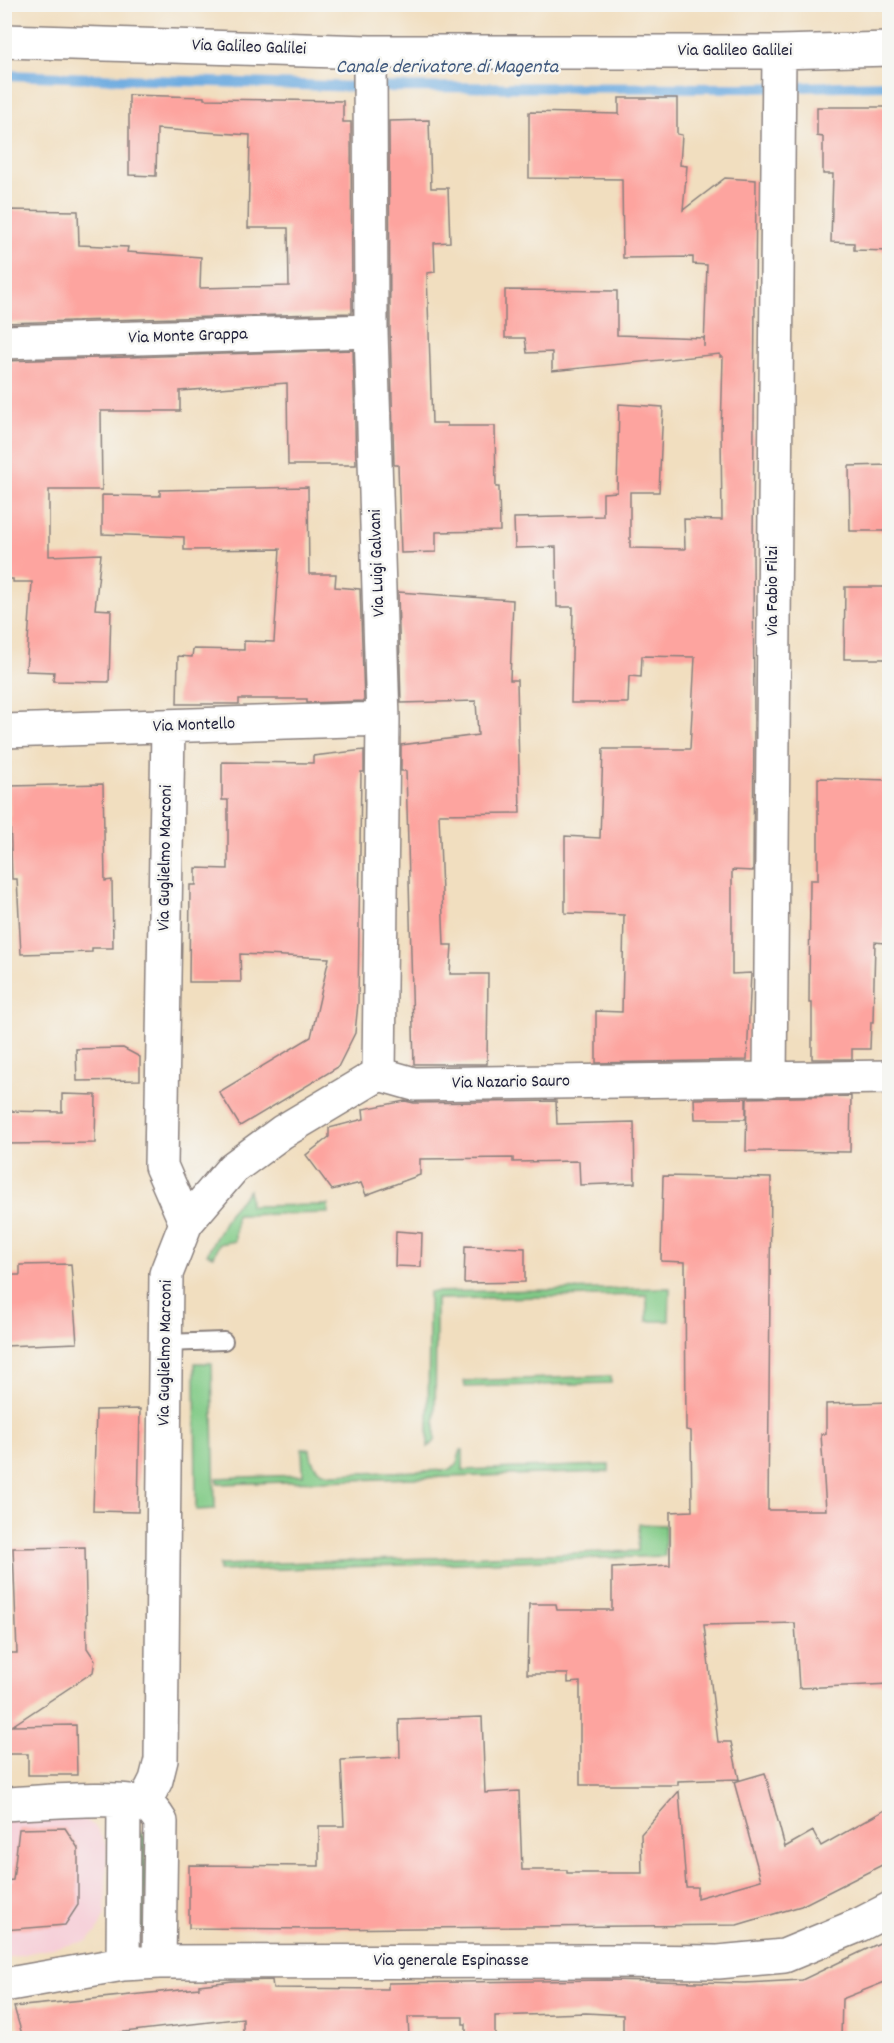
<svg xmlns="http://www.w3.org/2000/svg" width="894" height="2043" font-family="Dekko,sans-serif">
	<rect width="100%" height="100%" fill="#f6f6f2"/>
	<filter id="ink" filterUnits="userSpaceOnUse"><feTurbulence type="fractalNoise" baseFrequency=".0167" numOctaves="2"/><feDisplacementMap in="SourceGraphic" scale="12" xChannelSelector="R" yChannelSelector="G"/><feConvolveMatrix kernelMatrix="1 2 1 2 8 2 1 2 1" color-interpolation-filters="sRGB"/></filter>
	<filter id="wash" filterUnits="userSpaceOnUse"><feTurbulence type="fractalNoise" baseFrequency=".008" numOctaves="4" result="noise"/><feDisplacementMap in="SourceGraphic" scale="24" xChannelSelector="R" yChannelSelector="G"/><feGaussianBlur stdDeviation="1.35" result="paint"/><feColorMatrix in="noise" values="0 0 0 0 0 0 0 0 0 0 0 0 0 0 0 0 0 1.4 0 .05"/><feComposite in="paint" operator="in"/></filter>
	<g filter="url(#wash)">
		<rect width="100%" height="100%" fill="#f1debf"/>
		<!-- built -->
		<path fill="#f6cfd8" d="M75 1813 96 1827 107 1847 105 1914 97 1932 87 1941 5 1958V1818Z"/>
		<!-- green -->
		<path fill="#82cb87" stroke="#527661" stroke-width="1.5" d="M249 1190 250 1206 328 1205 329 1213 236 1215 235 1241 219 1244 214 1256 207 1254 229 1213Z
			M670 1288 669 1321H647V1295L436 1299 435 1441 428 1447 429 1292Z
			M195 1363H212L215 1509 196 1510Z
			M611 1376V1383L465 1387 464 1381Z
			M302 1449H310C311 1463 316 1472 331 1474L451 1470 456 1465 461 1450H463V1470L609 1465V1472L218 1484 217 1478 303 1475Z
			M639 1524 665 1525V1556L219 1571V1565L638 1551Z
			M141 1832 146 1840 144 1930 139 1931V1834Z"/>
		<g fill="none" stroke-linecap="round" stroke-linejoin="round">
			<!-- stream -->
			<path stroke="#6eace0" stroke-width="10" d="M4 75 359 87 741 88 890 85"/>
		</g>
		<g id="blocks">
			<!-- building -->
			<path fill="#fda49f" d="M129 95 204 97V99L343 101V122H351L352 313 4 323V210L78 211 79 245 128 247 127 252 201 257 200 288 289 286 288 228H248L250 135 157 129 156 176 129 175Z
				M619 98H677V134L682 135 680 165 687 166 683 210 725 178 756 180 753 546 754 721 753 871 732 870V974L751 973 747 1060 596 1063V1011L622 1012 624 915 565 913V836L600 838 603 749H690L695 657 642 656 641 677 629 676 628 703H571L573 607H557L556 547 515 548 514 518 603 516V493L617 492 619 404 663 407 659 492H630V548L685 549 684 519 722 520 721 433 723 357H720V354L552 371V352L527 353 525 338H505V290L617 291V335L704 338V347L707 265 693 264V257L623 258 622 179 529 178V112L619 114Z
				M817 107H890V144H886L885 199H890V251L854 250V243L831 242 833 174H823V137L817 136Z
				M429 120 431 188H448L450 242 434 243 435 272 427 273 432 423H447V426H495L496 487H499L500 531 436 532V552L401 553 398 465H394L390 331 389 121Z
				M353 350 356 465H288L287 383 180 391V411H101L102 490H49V556L101 554 95 609 111 610 109 682 53 681 54 672 26 671 32 582H13V579H4V361Z
				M890 465V531H850L849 466Z
				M308 487 309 574H336L335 587 360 589 364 701 307 703V699H239V704H177L178 656 192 657 193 649 244 650V641L274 642 280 549 184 550V537L102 534V495L160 496V490Z
				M845 587H890V659H844Z
				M398 592 513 600 510 680H517L520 813 439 814 444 945H452L450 974H488L487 1064H414L406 771H401V745L478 735 476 701 401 703Z
				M364 750V772H361L358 1003 355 1033 338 1067 240 1126 219 1092 311 1037 329 958 240 954 241 982H189L190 885H196V868L228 869V800H222V762L313 763V756Z
				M818 778 890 780V915H885L884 943 875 942 873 1022H871L870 1049H852V1059H812V1003H809L810 880H818Z
				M103 784 105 881 112 880 113 948H92V952L21 954 17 879H12L9 786Z
				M123 1048 140 1057V1080L77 1081 76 1049Z
				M62 1094 96 1095 95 1143 4 1144V1111L62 1112Z
				M851 1096 850 1152 746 1151 747 1098Z
				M746 1098V1119H695L694 1099Z
				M405 1101 414 1103 556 1101 557 1124 634 1122 635 1183 580 1185 579 1161 513 1162V1158L420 1159V1175L366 1195 361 1183 332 1190 306 1155 329 1137V1128L364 1119 363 1109Z
				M663 1176 771 1178 768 1510H826L821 1434H826V1404L890 1402V1684L799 1688 795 1623 704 1625 718 1742H731L739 1779 678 1781V1785H580V1682L568 1683V1674H527L529 1604H556L557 1610H612V1568L670 1565V1512L692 1511 691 1431 686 1430 685 1262 661 1261Z
				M396 1231 422 1233 421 1267 395 1266Z
				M465 1246 525 1248V1282L464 1283Z
				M71 1264 77 1343 4 1346V1275H20V1265Z
				M140 1409 138 1512 93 1511 96 1410Z
				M85 1547 87 1648 95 1660 93 1672 12 1726 76 1725 77 1775H28V1754H4V1726H9L8 1653H17L13 1548Z
				M482 1717 485 1793 519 1791 522 1870H567V1873H642L641 1834 679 1791 686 1887H697V1898L761 1880 734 1782 765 1773 785 1847 813 1831 821 1846 890 1807V1861L801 1906 737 1925 319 1929 189 1928V1865L319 1866V1826H344L341 1760 400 1757 399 1720Z
				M65 1828 78 1848V1905L65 1925 4 1930V1881L13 1880 19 1829Z
				M890 1938V1980L842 1999 841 2038H623V2015L586 2013 495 2016V2038H466V2024H463V2017H408L409 2038H243V2018L73 2038H23L14 2007 199 1988V1985L233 1981 272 1980 273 1988 388 1989V1983L606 1980 745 1983 802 1980Z"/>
		</g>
	</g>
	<g filter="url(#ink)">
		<use href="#blocks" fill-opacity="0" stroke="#8a807d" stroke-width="1.5"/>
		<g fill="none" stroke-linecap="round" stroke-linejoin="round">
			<!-- service casing -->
			<g stroke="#8a807d" stroke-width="20">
				<path id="service" d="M164 1343 224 1341"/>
			</g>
			<!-- minor casing -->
			<g stroke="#8a807d" stroke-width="36">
				<path id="minor" d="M4 41 370 52H779L890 49
					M370 52 371 331 383 719 379 1074
					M4 342 371 331
					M168 727 161 1166 186 1223
					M4 731 383 719
					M770 1080 779 52
					M144 1804 156 1780 161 1760 166 1274 186 1223 233 1168 282 1132 379 1074 414 1084 890 1077"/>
			</g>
			<!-- tertiary casing -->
			<g stroke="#8a807d" stroke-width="36">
				<path id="tertiary" d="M4 1804C32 1803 125 1794 146 1805 153 1809 157 1815 161 1822L159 1962
					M123 1964 124 1801
					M4 1985 123 1964 159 1962 609 1961 718 1962 784 1956 859 1925 890 1909"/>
			</g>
			<!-- service -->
			<use href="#service" stroke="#fff" stroke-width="16"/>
			<!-- minor -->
			<use href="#minor" stroke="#fff" stroke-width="33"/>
			<!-- tertiary -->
			<use href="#tertiary" stroke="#fff" stroke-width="33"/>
		</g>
	</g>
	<g text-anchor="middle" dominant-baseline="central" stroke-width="5" stroke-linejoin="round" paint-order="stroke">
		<!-- street labels -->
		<g font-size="18" fill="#22223b" stroke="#f6f6f2">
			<text transform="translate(249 48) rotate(2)">Via Galileo Galilei</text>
			<text x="735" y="51">Via Galileo Galilei</text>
			<text transform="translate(188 337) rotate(-2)">Via Monte Grappa</text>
			<text transform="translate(378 563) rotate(-92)">Via Luigi Galvani</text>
			<text transform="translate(773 591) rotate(-90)">Via Fabio Filzi</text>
			<text transform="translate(194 726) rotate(-2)">Via Montello</text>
			<text transform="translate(166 858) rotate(-89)">Via Guglielmo Marconi</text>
			<text transform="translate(511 1083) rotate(-1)">Via Nazario Sauro</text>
			<text transform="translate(166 1353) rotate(-89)">Via Guglielmo Marconi</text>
			<text x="451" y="1961">Via generale Espinasse</text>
		</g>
		<!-- water labels -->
		<g font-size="20" font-style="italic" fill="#40597d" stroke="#f6f6f2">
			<text x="447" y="68">Canale derivatore di Magenta</text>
		</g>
	</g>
	<!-- margin -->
	<rect width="894" height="2043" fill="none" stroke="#f6f6f2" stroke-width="24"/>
</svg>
